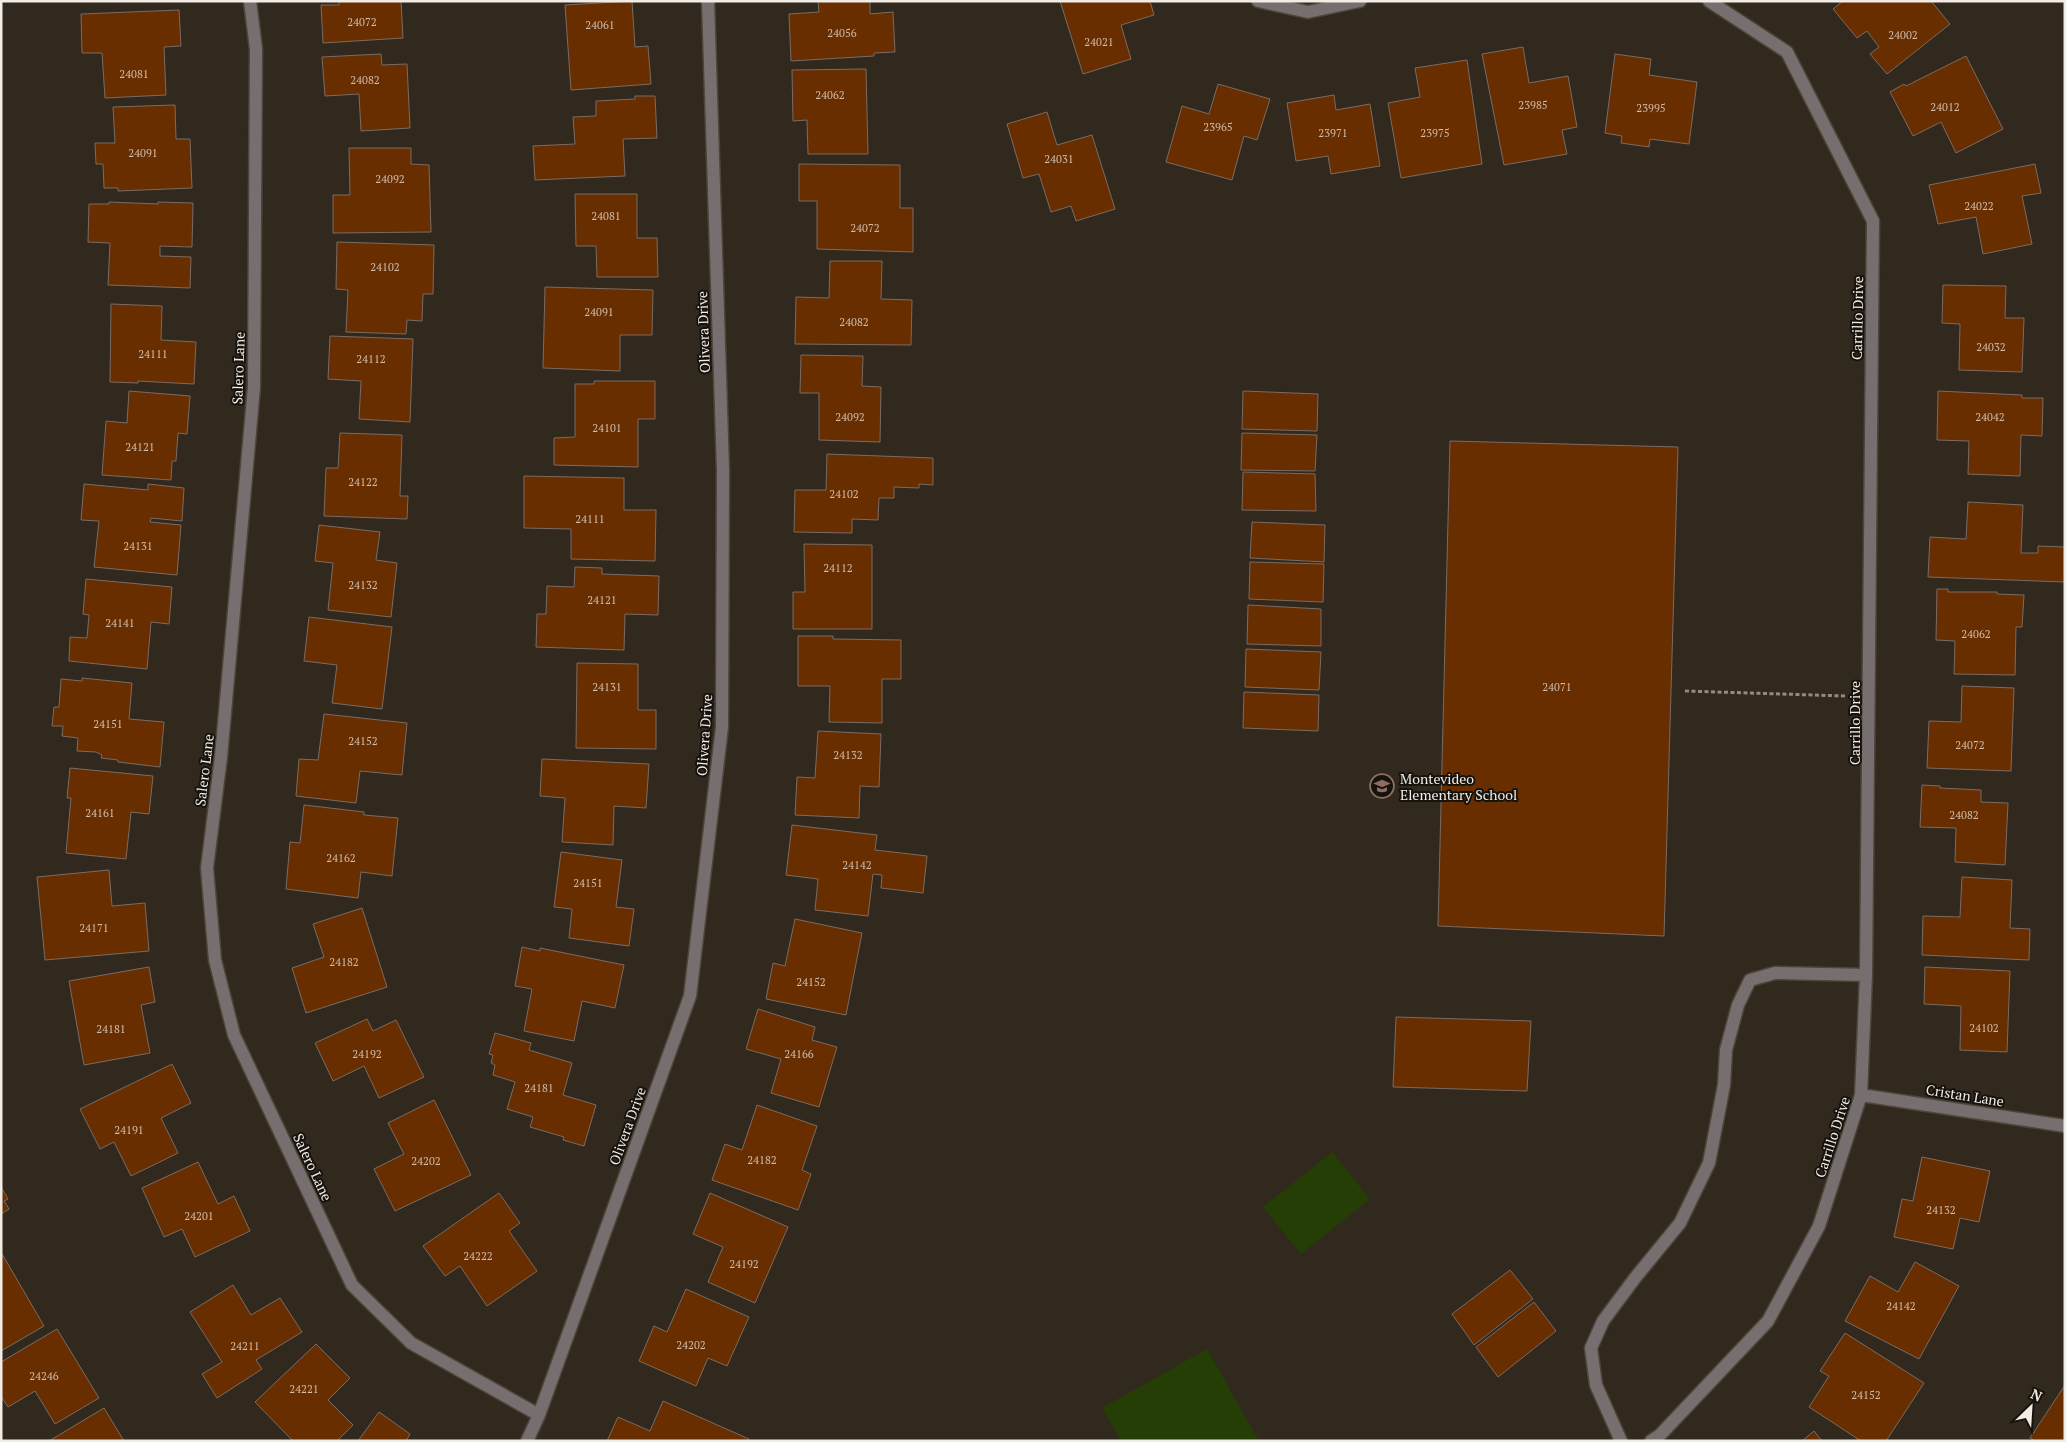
<svg xmlns="http://www.w3.org/2000/svg" width="2066" height="1442" font-family="'PT Serif',serif">
	<rect width="100%" height="100%" fill="#32291e"/>
	<!-- green -->
	<path fill="#253e05" d="M1332 1152 1370 1199 1301 1254 1263 1207Z
		M1207 1349 1259 1441H1121L1102 1408Z"/>
	<!-- building -->
	<path fill="#682e00" stroke="#7a6b63" d="M339 1H401L403 38 323 43 321 5H339Z
		M632 1 635 47 648 46 651 84 571 90 565 5Z
		M818 1H870V14L893 12 895 52 874 53V56L791 61 789 14 819 12Z
		M1060 1H1150L1154 15 1121 25 1131 59 1083 74Z
		M1843 1H1931L1950 24 1887 74 1870 54 1879 47 1867 31 1857 38 1833 9Z
		M179 10 181 46 164 47 166 95 105 98 102 53H82L81 14Z
		M1523 47 1529 83 1568 76 1577 127 1562 130 1567 154 1504 165 1482 54Z
		M381 54 382 65 407 64 410 128 361 131 359 94 325 96 322 57Z
		M1615 54 1651 59 1649 75 1697 82 1689 144 1650 139 1649 147 1621 143 1622 136 1605 133Z
		M1966 56 2003 129 1956 153 1941 122 1913 136 1890 92 1904 84 1906 86Z
		M1467 60 1482 164 1401 178 1388 103 1420 97 1415 68Z
		M866 69 868 154H808L807 120 793 121 792 70Z
		M1218 84 1270 99 1257 140 1244 136 1232 180 1166 162 1182 106 1209 114Z
		M1334 95 1336 110 1370 104 1380 166 1331 174 1328 156 1296 161 1287 103Z
		M635 96H655L657 138 623 139 625 176 535 180 533 146 575 144 573 117 596 116V101L635 99Z
		M175 105 176 139H190L192 188 118 191V188H104L103 164H96L95 143H115L113 107Z
		M1047 112 1057 145 1092 135 1115 209 1076 221 1071 206 1051 212 1039 174 1023 178 1007 124Z
		M349 148H411V164L429 165 431 232 333 233V195H350Z
		M799 164 900 165V208H913V252L817 249V201H799Z
		M2035 164 2041 193 2022 196 2032 244 1983 254 1976 217 1938 224 1929 185Z
		M575 194H637V238H657L658 277H597L596 246H576Z
		M109 202 158 204V202L193 203 192 247 160 246V256L191 257 190 288 108 285 110 243 88 242 89 204H109Z
		M337 242 434 245 433 294H423L422 321 407 320 406 334 346 332 348 290 336 289Z
		M830 261H882L881 299 912 300 911 345 795 344 796 297 829 298Z
		M1943 285 2006 286 2005 318H2024L2022 372 1959 370 1960 324 1942 323Z
		M545 287 653 290 652 335H620V371L543 368Z
		M111 304 162 306 161 340 196 342 194 384 138 381V383L110 382Z
		M330 336 413 339 410 422 359 419 361 381 328 379Z
		M801 355 863 356 862 386 881 387 880 442 819 440V393H800Z
		M594 381H655V419H638V467L554 465V438L575 437V384H594Z
		M129 391 190 396 187 434 178 433 176 461H172L171 480 102 475 106 421 127 423Z
		M1243 391 1318 394 1317 431 1242 429Z
		M1938 391 2022 395V398H2043L2042 436 2021 435 2020 476 1968 474 1969 441 1937 440Z
		M340 433 402 435 400 496H408L407 519 324 516 326 468H338Z
		M1242 433 1317 435 1315 471 1241 470Z
		M1450 441 1678 447 1664 936 1438 926Z
		M827 454 933 458V485L919 484V488L894 487V498H879L878 520 852 519V533L794 532 795 490H826Z
		M1243 472 1315 474 1316 511 1242 510Z
		M524 476 624 478V510H656L655 561 571 559V529L524 528Z
		M84 484 148 490V484L184 488 182 521 151 518 150 522 181 525 177 575 94 567 99 521 81 520Z
		M1968 502 2023 505 2021 553H2038V546L2065 547V582L1928 577 1930 537 1966 539Z
		M1252 522 1325 525 1324 562 1250 558Z
		M319 525 380 532 376 560 397 563 391 617 328 610 333 563 315 561Z
		M804 544 872 545V629H793V592H805Z
		M1250 562 1324 564 1323 602 1249 599Z
		M575 567 602 568V574L659 576 658 615 625 614 624 650 536 647 537 614H546L547 586 574 587Z
		M86 579 172 587 169 624 151 622 147 669 69 661 70 637 87 638 89 615 83 614Z
		M1937 589H1948V592H1997V594L2024 595 2022 627H2016L2015 675 1954 674 1955 641 1936 640Z
		M1248 605 1321 609V646L1247 644Z
		M309 617 392 627 382 709 332 703 337 665 304 661Z
		M798 636H833V639L901 640V679H882V723L829 722 830 686H798Z
		M1246 649 1321 652 1319 690 1245 687Z
		M577 663 638 664V710H656V749L576 748Z
		M82 678 132 683 129 719 164 722 160 767 118 762V760L101 758 102 755 96 752 77 751 78 738 62 736 63 726H52L54 707H59L61 679 82 681Z
		M1962 686 2014 688 2011 771 1927 768 1929 721 1961 722Z
		M1244 692 1319 695 1318 731 1243 728Z
		M324 714 407 723 402 775 360 771 356 803 296 796 299 759 318 760Z
		M818 731 881 734 879 787 860 786 859 818 795 815 797 777 815 778Z
		M542 759 649 764 646 808 614 806 613 845 562 842 565 798 540 796Z
		M70 768 153 776 149 814 131 812 126 859 66 853 71 798H67Z
		M1922 785 1940 786V788L1981 790V802L2008 803 2005 865 1955 862 1956 828 1920 827Z
		M304 805 364 812V815L398 818 392 876 361 872 358 898 286 889 290 842 300 843Z
		M792 825 877 835 875 850 927 856 923 893 881 888 882 875 873 874 868 916 815 910 818 879 786 875Z
		M561 852 622 860 616 907 634 909 629 946 569 938 572 909 554 907Z
		M109 870 112 906 145 903 149 951 45 960 37 877Z
		M1962 877 2012 880 2010 928 2030 929 2029 960 1922 955 1923 916 1960 917Z
		M362 908 387 987 306 1013 292 968 324 957 313 924Z
		M795 919 862 933 846 1015 766 999 773 963 785 966Z
		M522 947 540 951V948L624 965 615 1008 582 1001 574 1041 524 1031 532 989 515 986Z
		M149 967 155 1002 141 1005 150 1053 84 1065 69 981Z
		M1925 967 2010 971 2007 1052 1960 1050 1961 1006 1924 1004Z
		M758 1009 815 1027 812 1040 837 1047 819 1107 771 1093 781 1059 746 1049Z
		M1396 1017 1531 1021 1527 1091 1393 1087Z
		M367 1019 373 1031 396 1020 424 1077 379 1098 364 1066 333 1081 315 1043Z
		M495 1033 531 1043 529 1050 572 1063 563 1095 596 1105 584 1146 563 1140 564 1137 530 1127 533 1117 507 1109 515 1082 493 1075 495 1065 491 1063 493 1055 489 1054Z
		M172 1064 191 1103 161 1118 178 1153 131 1176 114 1142 100 1149 80 1109Z
		M434 1100 471 1175 395 1211 374 1169 404 1154 388 1123Z
		M757 1105 817 1126 802 1170 811 1174 798 1210 712 1180 725 1144 742 1150Z
		M1922 1157 1990 1171 1979 1222 1960 1218 1953 1249 1894 1237 1902 1199 1913 1201Z
		M198 1162 218 1204 234 1196 250 1231 195 1257 182 1229 164 1237 142 1188Z
		M1 1187 8 1199 4 1201 9 1209 1 1214Z
		M499 1193 520 1223 509 1231 537 1271 487 1306 460 1266 445 1276 423 1246Z
		M710 1193 788 1227 755 1303 708 1282 723 1247 693 1234Z
		M1 1252 44 1326 1 1351Z
		M1915 1262 1959 1286 1919 1359 1845 1321 1870 1276 1898 1292Z
		M1510 1270 1533 1299 1474 1345 1452 1314Z
		M233 1285 251 1315 280 1298 302 1332 256 1360 262 1369 217 1398 202 1374 222 1362 190 1312Z
		M686 1289 749 1317 727 1366 708 1358 696 1386 639 1361 654 1326 667 1332Z
		M1534 1302 1556 1331 1498 1377 1476 1347Z
		M57 1329 99 1398 55 1424 35 1391 8 1407 1 1396V1362Z
		M1845 1333 1924 1383 1886 1441H1861L1809 1407 1829 1376 1820 1371Z
		M316 1344 350 1378 328 1400 353 1425 337 1441H293L255 1402Z
		M2065 1385V1441H2035L2030 1438Z
		M663 1401 749 1439 748 1441H607L618 1417 650 1431Z
		M104 1408 124 1441H49Z
		M379 1412 410 1434 406 1441H358Z
		M1814 1431 1822 1441H1802Z"/>
	<g fill="none" stroke-linecap="round" stroke-linejoin="round">
		<!-- minor casing -->
		<g stroke="#4d443a" stroke-width="15">
			<path id="minor" d="M250 1 256 49 254 387 221 757 207 868 215 960 234 1035 352 1285 411 1343 539 1415
				M1258 1 1308 12 1360 1
				M1861 1095 2065 1126
				M527 1441 539 1415 690 996 722 727 723 470 708 1
				M1621 1441 1596 1385 1591 1348 1603 1321 1635 1278 1680 1223 1709 1163 1724 1085 1726 1050 1738 1005 1750 980 1775 973 1866 975
				M1651 1441 1660 1435 1768 1321 1819 1226 1861 1095 1866 975 1873 221 1787 52 1709 1"/>
		</g>
		<!-- path -->
		<path stroke="#938b82" stroke-width="3" stroke-dasharray="4 2.5" stroke-linecap="butt" d="M1685 691 1845 696"/>
		<!-- minor -->
		<use href="#minor" stroke="#776f6f" stroke-width="12"/>
	</g>
	<!-- icons -->
	<defs>
		<g id="school-ring" transform="scale(1.25)"><circle r="9.5" fill="#16120e" stroke="#8d6e63" stroke-width="1.5"/><path d="M0-5L7-2L0 1L-7-2ZM-4 1L0 2.5L4 1V4Q0 6-4 4Z" fill="#8d6e63"/></g>
	</defs>
	<g fill-rule="evenodd">
		<use href="#school-ring" x="1382" y="786"/>
	</g>
	<g text-anchor="middle" dominant-baseline="central" stroke-width="4" stroke-linejoin="round" paint-order="stroke">
		<!-- number labels -->
		<g font-size="11" fill="#d0bcac">
			<text x="362" y="22">24072</text>
			<text x="600" y="25">24061</text>
			<text x="842" y="33">24056</text>
			<text x="1903" y="35">24002</text>
			<text x="1099" y="42">24021</text>
			<text x="134" y="74">24081</text>
			<text x="365" y="80">24082</text>
			<text x="830" y="95">24062</text>
			<text x="1533" y="105">23985</text>
			<text x="1945" y="107">24012</text>
			<text x="1651" y="108">23995</text>
			<text x="1218" y="127">23965</text>
			<text x="1333" y="133">23971</text>
			<text x="1435" y="133">23975</text>
			<text x="143" y="153">24091</text>
			<text x="1059" y="159">24031</text>
			<text x="390" y="179">24092</text>
			<text x="1979" y="206">24022</text>
			<text x="606" y="216">24081</text>
			<text x="865" y="228">24072</text>
			<text x="385" y="267">24102</text>
			<text x="599" y="312">24091</text>
			<text x="854" y="322">24082</text>
			<text x="1991" y="347">24032</text>
			<text x="153" y="354">24111</text>
			<text x="371" y="359">24112</text>
			<text x="850" y="417">24092</text>
			<text x="1990" y="417">24042</text>
			<text x="607" y="428">24101</text>
			<text x="140" y="447">24121</text>
			<text x="363" y="482">24122</text>
			<text x="844" y="494">24102</text>
			<text x="590" y="519">24111</text>
			<text x="138" y="546">24131</text>
			<text x="838" y="568">24112</text>
			<text x="363" y="585">24132</text>
			<text x="602" y="600">24121</text>
			<text x="120" y="623">24141</text>
			<text x="1976" y="634">24062</text>
			<text x="607" y="687">24131</text>
			<text x="1557" y="687">24071</text>
			<text x="108" y="724">24151</text>
			<text x="363" y="741">24152</text>
			<text x="1970" y="745">24072</text>
			<text x="848" y="755">24132</text>
			<text x="100" y="813">24161</text>
			<text x="1964" y="815">24082</text>
			<text x="341" y="858">24162</text>
			<text x="857" y="865">24142</text>
			<text x="588" y="883">24151</text>
			<text x="94" y="928">24171</text>
			<text x="344" y="962">24182</text>
			<text x="811" y="982">24152</text>
			<text x="1984" y="1028">24102</text>
			<text x="111" y="1029">24181</text>
			<text x="367" y="1054">24192</text>
			<text x="799" y="1054">24166</text>
			<text x="539" y="1088">24181</text>
			<text x="129" y="1130">24191</text>
			<text x="762" y="1160">24182</text>
			<text x="426" y="1161">24202</text>
			<text x="1941" y="1210">24132</text>
			<text x="199" y="1216">24201</text>
			<text x="478" y="1256">24222</text>
			<text x="744" y="1264">24192</text>
			<text x="1901" y="1306">24142</text>
			<text x="691" y="1345">24202</text>
			<text x="245" y="1346">24211</text>
			<text x="44" y="1376">24246</text>
			<text x="304" y="1389">24221</text>
			<text x="1866" y="1395">24152</text>
		</g>
		<!-- street labels -->
		<g font-size="14" fill="#f2ece5" stroke="#16120e">
			<text transform="translate(1857 318) rotate(-89)">Carrillo Drive</text>
			<text transform="translate(703 332) rotate(-92)">Olivera Drive</text>
			<text transform="translate(238 368) rotate(-88)">Salero Lane</text>
			<text transform="translate(1854 723) rotate(-90)">Carrillo Drive</text>
			<text transform="translate(704 735) rotate(-86)">Olivera Drive</text>
			<text transform="translate(204 770) rotate(-83)">Salero Lane</text>
			<text transform="translate(1965 1095) rotate(9)">Cristan Lane</text>
			<text transform="translate(627 1126) rotate(-70)">Olivera Drive</text>
			<text transform="translate(1832 1137) rotate(-72)">Carrillo Drive</text>
			<text transform="translate(313 1167) rotate(65)">Salero Lane</text>
		</g>
		<!-- poi labels -->
		<g font-size="14" fill="#f2ece5" stroke="#16120e" text-anchor="start">
			<text x="1400" y="778">Montevideo<tspan x="1400" dy="16">Elementary School</tspan></text>
		</g>
	</g>
	<!-- border -->
	<rect width="2066" height="1442" fill="none" stroke="#f2ece5" stroke-width="5"/>
	<!-- north arrow -->
	<g transform="translate(2031 1407) rotate(25)" stroke="#16120e" stroke-width="4" paint-order="stroke">
	<path d="M0-4L9 19L0 12L-9 19Z" fill="#f2ece5"/>
	<text y="-8" font-size="14" font-weight="bold" text-anchor="middle" fill="#f2ece5">N</text>
	</g>
</svg>
